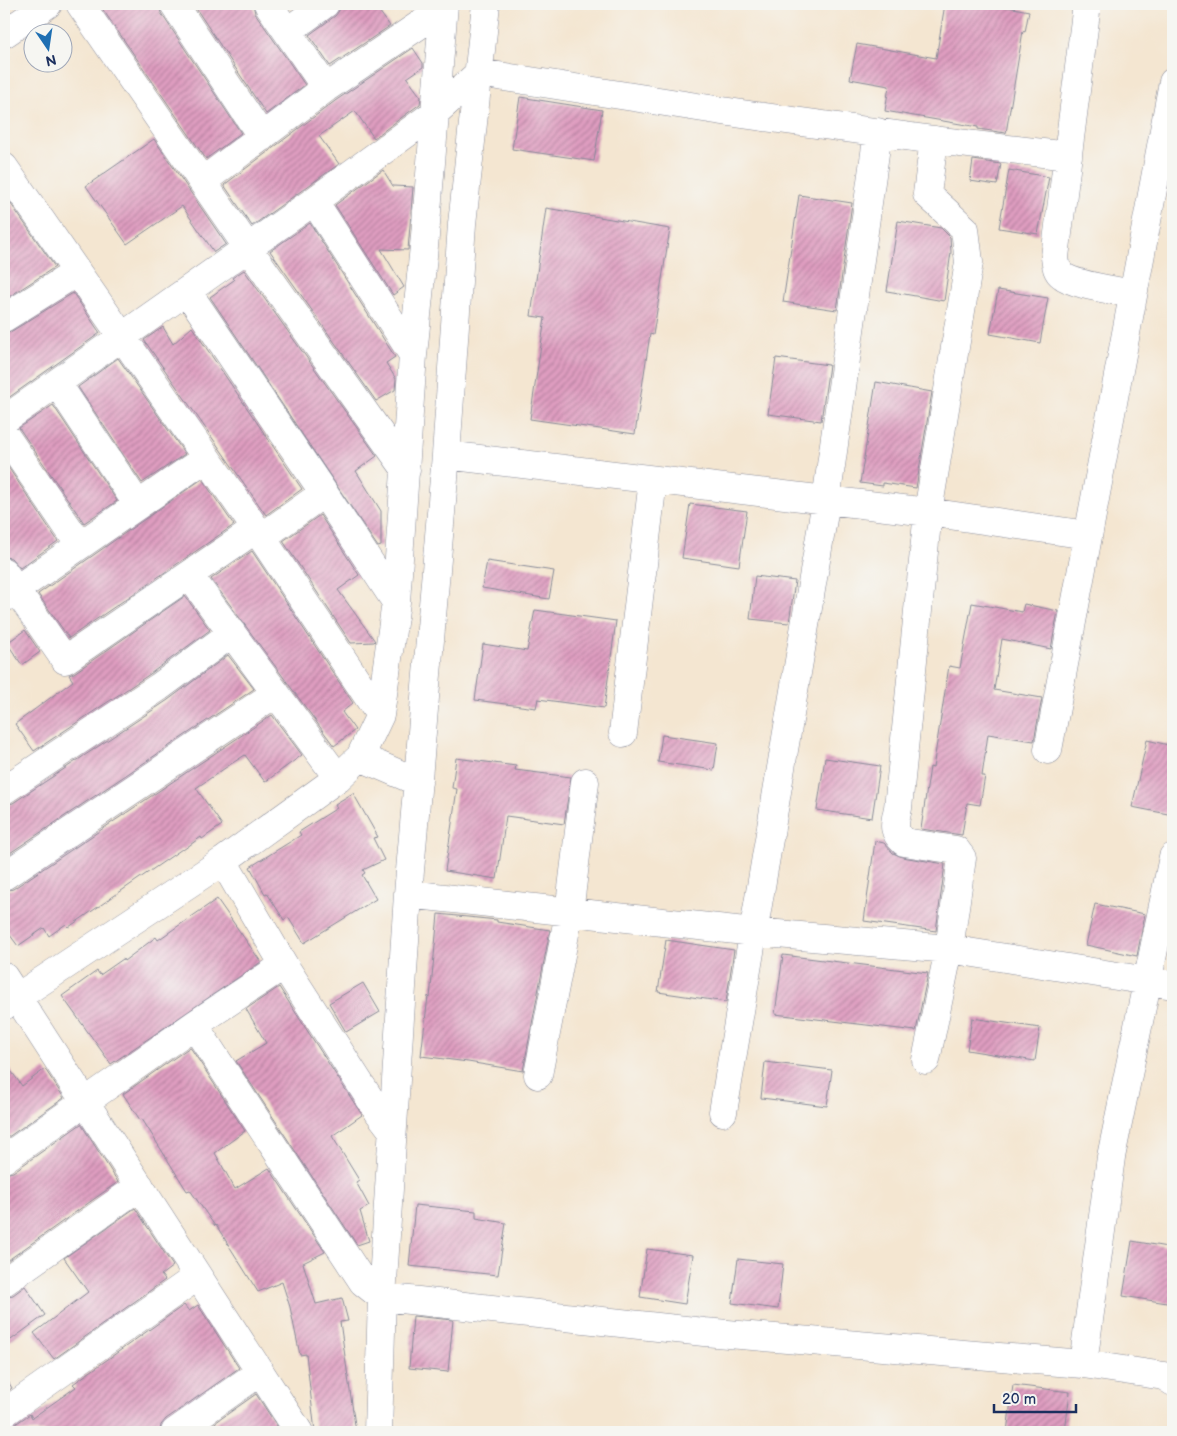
<svg xmlns="http://www.w3.org/2000/svg" width="1177" height="1436" font-family="'Balsamiq Sans',sans-serif">
	<defs>
		<pattern id="building-hatch" width="6" height="6" patternUnits="userSpaceOnUse" patternTransform="scale(1.25)"><rect width="6" height="6" fill="#df9dc0"/><path d="M-1 1l2-2M0 6l6-6M5 7l2-2" fill="none" stroke="#b4809f"/></pattern>
	</defs>
	<rect width="100%" height="100%" fill="#f6f6f2"/>
	<filter id="ink" filterUnits="userSpaceOnUse"><feTurbulence type="fractalNoise" baseFrequency=".02" numOctaves="2"/><feDisplacementMap in="SourceGraphic" scale="10" xChannelSelector="R" yChannelSelector="G"/><feConvolveMatrix kernelMatrix="1 2 1 2 8 2 1 2 1" color-interpolation-filters="sRGB"/></filter>
	<filter id="wash" filterUnits="userSpaceOnUse"><feTurbulence type="fractalNoise" baseFrequency=".0096" numOctaves="4" result="noise"/><feDisplacementMap in="SourceGraphic" scale="20" xChannelSelector="R" yChannelSelector="G"/><feGaussianBlur stdDeviation="1.12" result="paint"/><feColorMatrix in="noise" values="0 0 0 0 0 0 0 0 0 0 0 0 0 0 0 0 0 1.4 0 .05"/><feComposite in="paint" operator="in"/></filter>
	<g filter="url(#wash)">
		<rect width="100%" height="100%" fill="#f4e6d1"/>
		<g id="blocks">
			<!-- building -->
			<path fill="url(#building-hatch)" d="M99 4H159L161 13 241 133 206 159Z
				M193 4H253L255 13 305 85 266 114Z
				M340 4H374L390 26 330 66 309 35 335 16 339 11Z
				M945 4H992L1029 11 1025 32 1023 31 1006 133 978 129V127L885 111 889 86 850 79 857 44 936 58Z
				M413 48 423 63V67L407 78 421 97 420 104 374 138 355 111 319 136 339 164 252 226 224 185 335 101Z
				M520 97 602 110 594 161 512 149Z
				M154 139 226 244 214 252 182 206 127 244 86 186Z
				M973 160 1001 164 997 185 970 181Z
				M383 170 393 186 413 187 408 250 381 249 404 287 393 295 335 205Z
				M1009 170 1049 177 1038 234 999 228Z
				M4 194 55 267 4 300Z
				M799 195 852 203 837 310 783 302Z
				M546 208 670 229 653 335 650 334 635 434 530 419 545 318 531 316Z
				M898 221 941 228 950 237 951 252 944 301 887 291Z
				M310 223 395 357 386 363 396 379 395 390 376 401 270 251Z
				M244 270 377 456 356 471 381 511V546L378 547 210 297 234 280 232 278Z
				M998 290 1048 298 1040 343 990 334Z
				M73 293 100 333 4 401V333L12 331Z
				M163 327 173 344 192 327 302 489 266 515 144 340Z
				M118 358 185 454 142 483 78 387Z
				M776 358 829 365 821 421 768 414Z
				M876 382 932 392 916 488 883 483V486L860 483Z
				M53 405 117 501 84 523 19 428Z
				M4 461 58 541 20 568 11 558 4 557Z
				M202 479 234 525 69 638 38 594Z
				M690 504 747 511 739 566 682 558Z
				M320 515 359 575 338 590 375 641 374 642 351 643 283 541Z
				M252 551 353 703 342 712 355 730 334 746 211 579Z
				M487 561 554 571 549 599 482 588Z
				M755 576 795 581 789 623 750 619Z
				M185 596 210 630 150 674 34 751 15 724 73 681 69 675 74 673Z
				M972 603 1022 612 1024 604 1058 611 1051 649 1002 639 994 690 1042 698 1034 741 988 734 982 776H985L980 805 967 803 962 835 921 829 930 767 933 768 949 666 960 668Z
				M535 610 616 621 604 708 538 699 536 708 475 700 483 644 527 651Z
				M25 630 40 652 22 665 7 643Z
				M228 655 254 689 4 857V805L13 803 168 700Z
				M272 715 302 755 265 782 245 755 231 764 196 788 222 825 202 839 201 837 183 850 182 849 69 927 66 924 49 936 44 928 18 946 4 927V891L13 889Z
				M662 735 718 743 714 770 658 762Z
				M1147 740 1173 746V815L1132 807Z
				M456 758 516 766 515 770 571 777 564 824 506 816 497 879 445 871 457 789 452 788Z
				M825 758 880 766 872 818 817 810Z
				M353 793 378 837 373 838 384 860 363 870 365 873 362 875 376 899 304 943 288 917 284 920 267 893 265 894 250 867 301 835 299 832 337 808 335 804Z
				M875 841 884 843 893 853 902 857 945 864 936 931 864 921Z
				M217 899 261 962 111 1064 62 996 97 971 100 975 123 959 124 961 156 937 158 940Z
				M1095 904 1145 914 1137 956 1086 945Z
				M438 914 497 920V922L550 930 523 1071 468 1062 421 1056 428 996 430 998Z
				M666 940 734 950 726 1002 658 992Z
				M783 955 928 973 916 1031 775 1014Z
				M363 983 380 1012 346 1032 329 1003Z
				M279 987 362 1115 332 1136 359 1180 356 1182 369 1206 360 1211 369 1241 357 1245 236 1061 266 1043 246 1009Z
				M972 1018 1040 1028 1035 1061 967 1050Z
				M190 1047 245 1131 215 1153 235 1189 269 1168 325 1252 303 1263 316 1304 342 1298 348 1321 340 1322 356 1432H315L306 1354 300 1355 290 1307 282 1282 258 1292 216 1225 215 1226 190 1190 187 1191 142 1119 140 1120 123 1094Z
				M4 1061 22 1086 45 1069 64 1098 4 1140Z
				M765 1062 832 1070 827 1106 761 1098Z
				M81 1124 118 1182 4 1263V1174L13 1172Z
				M415 1205 476 1211V1218L506 1223 498 1275 409 1266Z
				M135 1208 173 1266 161 1275 165 1280 54 1359 34 1333 88 1292 64 1258Z
				M1132 1241 1173 1248V1304L1123 1296Z
				M647 1249 693 1255 685 1304 640 1297Z
				M738 1259 783 1264 778 1309 732 1303Z
				M25 1286 45 1315 4 1345V1297L13 1295Z
				M184 1305 189 1311 198 1305 239 1368 166 1419 161 1425 160 1432H11L13 1431 11 1427 30 1414 32 1418 76 1387 73 1384Z
				M413 1316 453 1320 448 1372 409 1368Z
				M4 1375 12 1388 4 1394Z
				M1013 1385 1070 1392 1065 1432H1007Z
				M256 1394 281 1432H202Z"/>
		</g>
	</g>
	<g filter="url(#ink)">
		<use href="#blocks" fill-opacity="0" stroke="#888a98" stroke-width="1"/>
		<g fill="none" stroke-linecap="round" stroke-linejoin="round">
			<!-- minor casing -->
			<g stroke="#888a98" stroke-width="29">
				<path id="minor" d="M80 4 248 248 406 470
					M174 4 262 137
					M268 4 326 88 443 9
					M1087 4 1055 257C1056 264 1056 271 1062 275 1073 285 1116 290 1132 294
					M288 31 325 4
					M4 34 48 4
					M4 167 256 529 380 715
					M203 181 326 88
					M314 201 413 355
					M187 291 324 493 396 602
					M4 318 77 272
					M57 383 138 505
					M4 420 314 201 436 112 479 73 742 114 934 140 1068 156
					M4 434 80 545
					M446 455 928 512 1088 535
					M262 537 324 493
					M4 572 65 660 256 529
					M189 575 338 778
					M4 598 206 458
					M623 733 653 480
					M1048 750 1173 82
					M360 757 418 782
					M4 790 159 687 232 633
					M223 861 284 965 379 1113 392 1130
					M4 876 276 693
					M408 894 754 932 949 949 1173 985
					M4 977 299 1432
					M4 1006 223 861 338 778 360 757 380 715 396 602 413 355 425 236 444 4
					M194 1025 363 1282 382 1297 704 1332 1083 1364 1164 1376 1173 1382
					M926 1060 949 949 962 858 956 850 904 842C891 830 895 823 898 808L928 512 969 262 965 229 927 194 934 140
					M538 1075 569 913 585 782
					M723 1112 826 501 878 132
					M4 1159 194 1025 284 965
					M4 1282 140 1186
					M1083 1364 1111 1157 1173 857
					M4 1413 198 1276
					M175 1432 260 1372
					M378 1432 382 1297 408 894 446 455 462 224 486 4"/>
			</g>
			<!-- minor -->
			<use href="#minor" stroke="#fff" stroke-width="28"/>
		</g>
	</g>
	<!-- margin -->
	<rect width="1177" height="1436" fill="none" stroke="#f6f6f2" stroke-width="20"/>
	<!-- north arrow -->
	<g transform="translate(48 48) rotate(167)"><circle r="24" fill="#f6f6f2" stroke="#9ea6b7"/>
	<path d="M0-4L9 19L0 12L-9 19Z" fill="#1f6fb2"/>
	<text y="-8" font-size="14" font-weight="bold" text-anchor="middle" fill="#1b2f5e">N</text>
	</g>
	<!-- scale -->
	<path d="M994 1404v8h82v-8" fill="none" stroke="#1b2f5e" stroke-width="2.5"/>
	<text x="1002" y="1404" font-size="15" fill="#1b2f5e" stroke="#f6f6f2" stroke-width="4" paint-order="stroke">20 m</text>
</svg>
